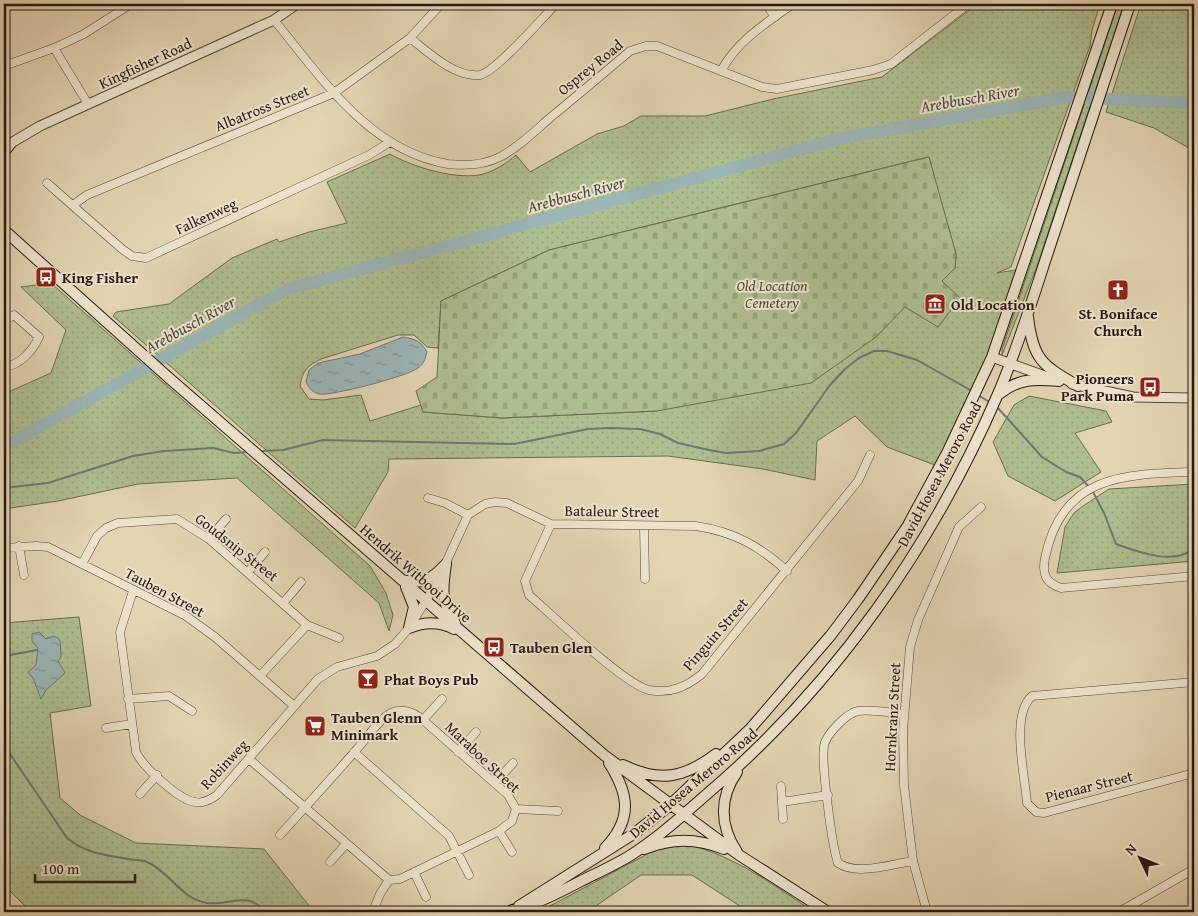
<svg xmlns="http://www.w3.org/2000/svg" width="1198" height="916" font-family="'Gentium Book Plus',serif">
	<defs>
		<pattern id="green-dots" width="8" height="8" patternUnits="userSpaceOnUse" patternTransform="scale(1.25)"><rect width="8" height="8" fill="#aebe90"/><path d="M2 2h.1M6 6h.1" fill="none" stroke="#96a37b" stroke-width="1.8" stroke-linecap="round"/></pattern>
		<pattern id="cemetery-stones" width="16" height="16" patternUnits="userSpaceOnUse" patternTransform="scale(1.25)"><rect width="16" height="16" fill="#aebe90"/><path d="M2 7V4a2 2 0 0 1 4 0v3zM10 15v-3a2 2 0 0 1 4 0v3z" fill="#96a37b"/></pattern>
		<pattern id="water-ripples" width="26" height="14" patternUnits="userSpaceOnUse" patternTransform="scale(1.25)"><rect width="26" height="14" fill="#9bb5b8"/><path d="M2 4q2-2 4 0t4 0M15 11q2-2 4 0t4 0" fill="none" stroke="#7e9294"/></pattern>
	</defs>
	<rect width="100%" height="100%" fill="#e3d4b2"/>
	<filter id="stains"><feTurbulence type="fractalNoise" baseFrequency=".004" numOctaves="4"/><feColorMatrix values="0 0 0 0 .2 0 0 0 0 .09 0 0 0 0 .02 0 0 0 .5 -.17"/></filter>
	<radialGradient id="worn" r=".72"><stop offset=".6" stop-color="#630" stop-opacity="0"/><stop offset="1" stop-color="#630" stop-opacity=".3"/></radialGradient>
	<!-- green -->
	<path fill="url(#green-dots)" stroke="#6a6c51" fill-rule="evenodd" d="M977 4H1100L1092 30 1090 46 1011 267 997 273 1022 269 992 357 940 467 887 447 855 416 817 441 815 480 763 469 668 456 389 459 388 472 355 528 113 316 116 312 169 304 232 258 277 239 279 242 309 232 347 223 327 182 390 154C413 167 452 179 479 175 492 173 507 163 516 155L530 172 597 134 624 126 641 116H705L773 99 882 77ZM928 157 956 254 955 268 942 281 960 299 905 307 657 411 502 418 423 412 421 405 370 421 361 395 323 400 309 399 300 386C302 371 308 365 321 359L398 335H414L427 347 438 348 441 301 549 250Z
		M1118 4H1124L1037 266 1002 355V349Z
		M1141 4H1194V151L1154 128 1106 112Z
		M51 283 370 566 386 593 393 615 389 631 379 603 237 478 138 484 58 501 4 509V394L51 373 66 330 21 287Z
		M1029 396 1106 411 1112 422 1075 433 1101 472 1055 501 1008 476 993 442 1014 405Z
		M1194 484V561L1057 573 1065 527 1074 513 1083 506 1109 489Z
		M79 617 91 706 50 713 60 798 80 815 136 843 264 849 314 912H31L4 885V623Z
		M689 845C735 856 775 886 814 912H749L692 875H641L587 912H545L548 907 655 850 670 846Z"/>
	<!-- cemetery -->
	<path fill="url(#cemetery-stones)" stroke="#6a6c51" d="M929 157 956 254 955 268 942 281 960 298 938 327 905 307 876 337 811 383 657 411 502 418 423 412 416 391 437 377 441 301 549 250Z"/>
	<!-- water -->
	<path fill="url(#water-ripples)" stroke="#6d7776" d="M403 337C415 339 421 341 427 352 425 359 424 364 418 368 408 376 332 396 320 394 313 393 309 388 306 382L309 370 318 363 360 354Z
		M39 632 46 639 54 636 60 640 61 657 58 661 65 673 46 690 41 699 33 678 28 672 36 665 38 648 32 641V634Z"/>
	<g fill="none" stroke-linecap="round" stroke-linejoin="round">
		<!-- stream -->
		<path stroke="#6d7776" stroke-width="2" d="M978 395 991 403
			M997 407 1042 457 1066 472 1080 477 1090 488
			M261 451 283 450 323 440 514 444 588 429 610 428 640 429 660 434 678 443 709 450 726 453 759 451 784 444 796 433 830 385 845 369 859 358 874 351H887L917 360 972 391
			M4 488 48 483 133 456 164 451 213 448 234 453 248 452
			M1093 492 1104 513 1116 544C1138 552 1175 566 1194 548
			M4 656 37 650
			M4 745 67 838C85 853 105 855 128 859 134 860 142 860 147 862 170 872 181 899 207 903 228 906 249 890 265 912"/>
		<!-- river -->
		<path stroke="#9bb5b8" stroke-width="12" d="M4 447 285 290 843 138 1067 97 1194 103"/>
		<!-- minor casing -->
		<g stroke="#56483a" stroke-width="9">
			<path id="minor" d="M766 4 775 17
				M274 20C321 77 369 151 448 164 466 166 484 165 500 157 519 147 535 131 551 117 578 95 604 73 630 51L646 46H657L762 87 777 89 873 70 891 64 968 4
				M410 38C428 52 455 78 480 75 496 72 543 17 556 4
				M54 48 88 104
				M4 66 54 48 84 34 131 4
				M721 71C737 41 766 23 793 4
				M47 183 122 249 132 256 146 258 369 155 390 142
				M73 205 87 195 334 93 410 38 441 4
				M4 321 14 315 39 337C33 350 19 367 4 366
				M1194 472C1123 474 1062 475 1045 558 1042 573 1045 583 1061 588L1194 576
				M428 498 445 503 468 515
				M551 524 525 581 529 595C551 614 625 685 649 690 670 694 686 687 702 674L858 481 870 455
				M644 526 645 579
				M209 539 226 519
				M19 546 24 575
				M4 548 36 546 48 547 186 616 215 637 293 705
				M82 564 97 536 106 528 118 523 177 519 209 539 307 625 339 638
				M248 572 265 552
				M133 591 120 632 136 752C143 767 179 800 195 802 203 804 210 800 217 795L318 679 337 667 377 656 395 644 409 628 436 584 468 515 485 504 495 502 507 503 551 524 696 526C734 532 758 545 787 571
				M284 602 301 582
				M260 676 307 625
				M1194 682 1032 696C1010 715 1025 776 1027 803L1036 812 1044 813 1194 773
				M128 699 169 696 192 711
				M904 714C890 713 872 709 858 711 847 713 826 734 824 746 821 763 832 846 838 863 857 876 891 864 913 861
				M423 720 442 699
				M106 728 132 724
				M354 752 449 836 469 875
				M458 752 476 732
				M249 759 389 880 400 879 499 831 512 821 516 809 508 795 423 720C413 712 404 708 391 713 378 720 367 738 357 749 332 778 306 806 280 835
				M495 783 513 763
				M781 786 783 819
				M140 794 157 775
				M782 802 828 795
				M516 809 558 811
				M499 831 512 852
				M330 862 346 844
				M414 872 426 897
				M373 911 380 894 389 880
				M927 912 913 861 904 785 903 731 910 647 918 620 959 527 981 507
				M1119 912 1194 869"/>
		</g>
		<!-- tertiary casing -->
		<g stroke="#56483a" stroke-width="11">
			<path id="tertiary" d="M6 146 40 126 274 20 297 4
				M992 357 1053 379
				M1072 384 1133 397 1194 398"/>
		</g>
		<!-- secondary casing -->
		<g stroke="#271912" stroke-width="12">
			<path id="secondary" d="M4 152 11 143
				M4 230 169 378 604 755 739 855 828 912
				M1028 317C1033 360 1042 365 1078 386
				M999 394C1019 378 1035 379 1059 381
				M446 564C442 590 441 600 455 623
				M403 580C423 585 432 579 446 564
				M406 587 414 607 409 628
				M409 628C424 622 439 621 454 629
				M623 765C660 783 684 778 716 754
				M605 848C633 819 629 794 609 763
				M644 849C672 838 696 838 724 849
				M737 852C720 826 719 798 737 772
				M519 906 635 833 670 805 751 728 831 635 858 599 907 527 948 451 992 357 1112 4
				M512 910C537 904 558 893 581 881 597 873 615 865 631 855 658 838 683 815 707 794 834 686 932 547 998 394 1019 345 1034 294 1051 243 1077 163 1104 84 1130 4"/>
		</g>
		<!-- minor -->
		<use href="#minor" stroke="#ede3cd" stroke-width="8"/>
		<!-- tertiary -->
		<use href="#tertiary" stroke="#ede3cd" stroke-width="9"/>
		<!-- secondary -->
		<use href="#secondary" stroke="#ede3cd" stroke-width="10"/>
	</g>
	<!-- icons -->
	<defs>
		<g id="bus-square" transform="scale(1.125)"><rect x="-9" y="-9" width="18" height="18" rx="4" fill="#8f2418" stroke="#ede3cd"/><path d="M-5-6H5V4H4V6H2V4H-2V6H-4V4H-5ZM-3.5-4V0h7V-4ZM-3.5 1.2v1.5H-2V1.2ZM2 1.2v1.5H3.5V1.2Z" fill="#fff"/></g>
		<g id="church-square" transform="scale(1.125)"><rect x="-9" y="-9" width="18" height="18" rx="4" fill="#8f2418" stroke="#ede3cd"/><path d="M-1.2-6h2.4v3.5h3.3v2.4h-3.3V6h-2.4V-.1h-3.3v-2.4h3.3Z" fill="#fff"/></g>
		<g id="museum-square" transform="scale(1.125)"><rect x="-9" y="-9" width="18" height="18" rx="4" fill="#8f2418" stroke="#ede3cd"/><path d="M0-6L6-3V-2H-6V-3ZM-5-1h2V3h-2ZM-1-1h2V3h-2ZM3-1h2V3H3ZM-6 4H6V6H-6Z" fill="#fff"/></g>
		<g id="bar-square" transform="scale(1.125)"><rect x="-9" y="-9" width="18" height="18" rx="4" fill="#8f2418" stroke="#ede3cd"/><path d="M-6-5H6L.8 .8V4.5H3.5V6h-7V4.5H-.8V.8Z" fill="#fff"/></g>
		<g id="supermarket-square" transform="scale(1.125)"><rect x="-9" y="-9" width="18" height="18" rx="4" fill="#8f2418" stroke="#ede3cd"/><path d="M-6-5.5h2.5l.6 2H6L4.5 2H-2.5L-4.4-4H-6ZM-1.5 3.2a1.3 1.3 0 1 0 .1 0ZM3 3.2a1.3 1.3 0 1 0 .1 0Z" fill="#fff"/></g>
	</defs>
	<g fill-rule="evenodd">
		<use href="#bus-square" x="46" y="277"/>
		<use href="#church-square" x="1118" y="290"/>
		<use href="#museum-square" x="935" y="304"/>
		<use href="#bus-square" x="1150" y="387"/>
		<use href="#bus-square" x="494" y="647"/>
		<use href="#bar-square" x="368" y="679"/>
		<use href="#supermarket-square" x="315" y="726"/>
	</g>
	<g text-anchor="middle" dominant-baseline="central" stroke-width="4" stroke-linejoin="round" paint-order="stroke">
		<!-- street labels -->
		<g font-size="15" fill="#271912" stroke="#ede3cd">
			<text transform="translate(145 63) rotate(-25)">Kingfisher Road</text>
			<text transform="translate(590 67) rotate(-39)">Osprey Road</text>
			<text transform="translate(262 108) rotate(-22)">Albatross Street</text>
			<text transform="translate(206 216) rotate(-25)">Falkenweg</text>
			<text transform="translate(939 474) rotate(-62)">David Hosea Meroro Road</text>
			<text transform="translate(612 511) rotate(1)">Bataleur Street</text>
			<text transform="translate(237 547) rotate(38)">Goudsnip Street</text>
			<text transform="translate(416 573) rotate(41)">Hendrik Witbooi Drive</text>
			<text transform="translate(165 592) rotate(28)">Tauben Street</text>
			<text transform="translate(715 634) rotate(-49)">Pinguin Street</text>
			<text transform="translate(892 717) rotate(-87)">Hornkranz Street</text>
			<text transform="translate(483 757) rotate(43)">Maraboe Street</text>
			<text transform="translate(224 764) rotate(-47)">Robinweg</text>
			<text transform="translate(693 783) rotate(-40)">David Hosea Meroro Road</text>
			<text transform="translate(1089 786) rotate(-14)">Pienaar Street</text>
		</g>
		<!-- poi labels -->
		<g font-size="15" font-weight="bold" fill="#271912" stroke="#ede3cd" text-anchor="start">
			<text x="62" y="277">King Fisher</text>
			<text x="951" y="304">Old Location</text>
			<text x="1118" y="313" text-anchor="middle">St. Boniface<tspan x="1118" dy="17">Church</tspan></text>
			<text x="1134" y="378" text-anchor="end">Pioneers<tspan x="1134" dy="17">Park Puma</tspan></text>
			<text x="510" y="647">Tauben Glen</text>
			<text x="384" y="679">Phat Boys Pub</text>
			<text x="331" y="717">Tauben Glenn<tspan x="331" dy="17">Minimark</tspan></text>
		</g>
		<!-- park labels -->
		<g font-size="15" font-style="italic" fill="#504b38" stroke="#ede3cd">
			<text x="772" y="285">Old Location<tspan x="772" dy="17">Cemetery</tspan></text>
		</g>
		<!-- water labels -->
		<g font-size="16" font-style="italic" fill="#4a4844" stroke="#ede3cd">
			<text transform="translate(970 98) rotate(-10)">Arebbusch River</text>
			<text transform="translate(576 194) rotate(-15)">Arebbusch River</text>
			<text transform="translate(190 324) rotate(-29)">Arebbusch River</text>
		</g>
	</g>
	<!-- margin -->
	<rect width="1198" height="916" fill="none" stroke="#e3d4b2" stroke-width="20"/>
	<rect x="5" y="5" width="1188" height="906" fill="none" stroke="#271912" stroke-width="2.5"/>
	<rect x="10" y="10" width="1178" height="896" fill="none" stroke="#271912"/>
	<!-- north arrow -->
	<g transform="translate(1140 858) rotate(313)" stroke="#ede3cd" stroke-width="4" paint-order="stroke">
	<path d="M0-4L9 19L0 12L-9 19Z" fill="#271912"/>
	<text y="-8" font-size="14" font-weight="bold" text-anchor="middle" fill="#271912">N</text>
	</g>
	<!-- scale -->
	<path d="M35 874v8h100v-8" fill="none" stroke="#271912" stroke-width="2.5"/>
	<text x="42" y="874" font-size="15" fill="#271912" stroke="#ede3cd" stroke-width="4" paint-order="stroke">100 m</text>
	<rect width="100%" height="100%" filter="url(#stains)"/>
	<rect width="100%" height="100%" fill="url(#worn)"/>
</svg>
